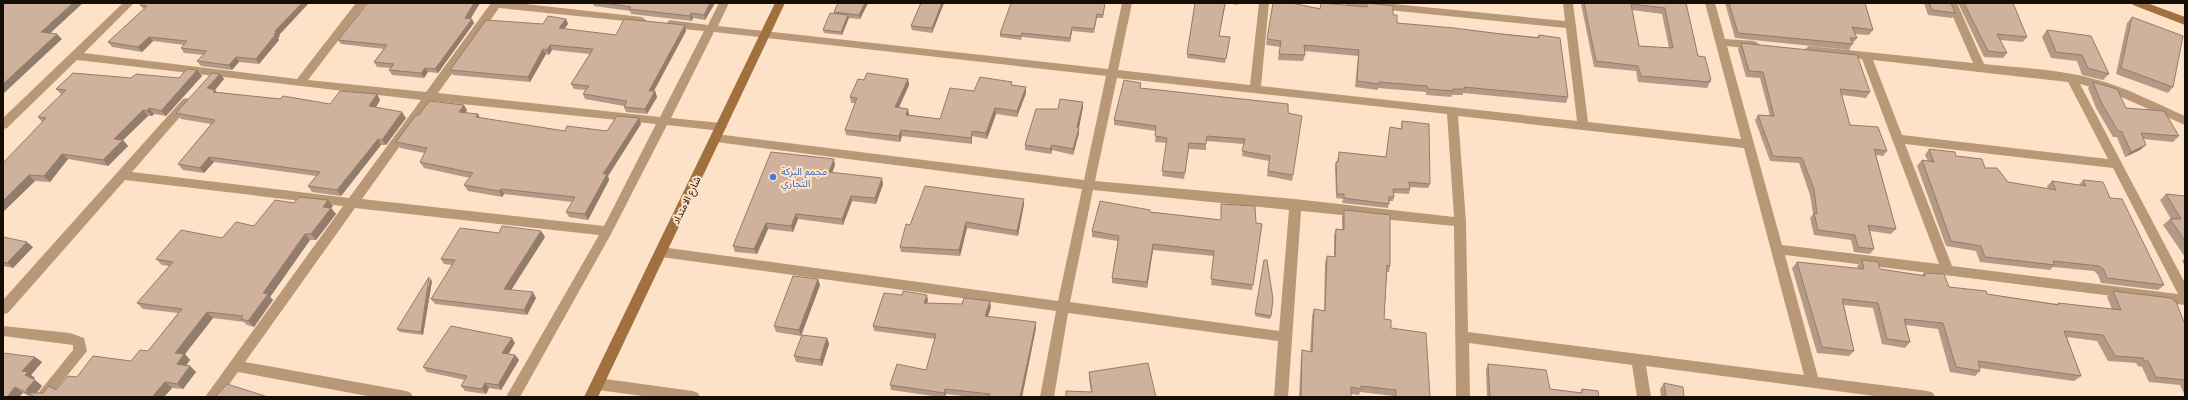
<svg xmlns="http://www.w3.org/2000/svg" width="2188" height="400" font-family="'Open Sans','Noto Sans Arabic',sans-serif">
	<rect width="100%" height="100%" fill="#fee2c8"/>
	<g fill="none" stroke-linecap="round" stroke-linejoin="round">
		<!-- street -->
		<path fill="#b99878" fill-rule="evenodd" d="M123 3H134L84 53 297 79 356 3H367L308 80 426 92 491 3H517L642 17 647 21 646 23 499 8 438 93 660 117 704 31 670 28 665 24 670 20 708 25 719 3H729L718 26 1108 69 1122 3H1132L1118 70 1250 85 1259 3H1269L1261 86 1577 121 1566 28 1349 6 1344 3H1384L1565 21 1563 3H1573L1588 122 1741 139 1705 3H1715L1725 39 1755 41 1760 45 1755 49 1727 46 1782 245 1939 264 1862 59 1809 54 1804 50 1809 46 1973 63 1947 3H1957L1984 64C2020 68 2059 69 2094 79 2126 87 2155 103 2185 116V125L2110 92 2080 84 2185 283V305L1785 255 1818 377 1928 391 1933 393 1935 397H1882L1646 366 1651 397H1637L1632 365 1469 343 1470 397H1456L1454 226 1301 211 1288 397H1274L1278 341 1068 313 1054 397H1040L1056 311 661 257 657 255 655 252 657 249 661 247 1058 301 1082 189 716 142 710 138 716 134 1084 180 1106 76 714 32 671 118 721 123 727 127 721 131 667 125 611 234 520 397H506L599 235 355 208 245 362 406 391 411 393 413 397H373L238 372 220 397H205L343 206 125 180 8 313 3 314V300L183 99 187 98 193 102 132 172 349 198 421 100 77 60 7 128 3 129V118ZM1873 60 2068 82 2108 159 1902 135ZM1117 78 1447 114 1454 217 1295 199 1095 181ZM432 101 656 124 604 226 362 199ZM1458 116 1744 148 1804 375 1468 332 1466 222ZM1905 144 2113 168 2178 294 1952 266ZM1093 190 1289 210 1279 331 1070 302Z
			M3 326 70 333 84 338 87 351 50 397H35L73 350V345L3 336Z
			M598 378 693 391 698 393 700 397H650L598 390 593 388 591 384 593 380Z"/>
		<!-- secondary -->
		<path fill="#a0713f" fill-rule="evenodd" d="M775 3H785L598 397H584Z
			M2132 3H2147L2185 17V25L2133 5Z"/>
	</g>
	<!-- wall -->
	<path fill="#b39986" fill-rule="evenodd" d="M480 3 470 18 474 23 438 73 428 72 424 78 392 75 389 70 391 68 377 67 374 62 384 49 341 44 338 40Z
		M593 3H715L705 20 693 18 692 21 631 14 630 11 594 6Z
		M838 3H868L860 19 848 18 842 35 824 33 823 30 835 14 834 12Z
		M906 3H944L932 33 912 30 911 26 920 4Z
		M1105 3 1103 18H1097L1094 33 1072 31 1070 42 1022 37 1021 40 1000 37V34Z
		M1195 3H1238V5L1226 3 1219 36 1230 37 1225 63 1187 58Z
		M1273 3 1320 8 1321 3 1366 7 1367 3 1393 15 1397 23 1537 37 1539 35 1568 97 1566 103 1463 93V95H1452L1451 97 1426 95V92L1378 88V90L1355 87 1358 56 1304 51 1305 55 1303 61 1278 60 1280 47 1266 45Z
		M1527 3H1537L1536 4Z
		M1581 3H1686L1698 56 1711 80 1707 88 1638 82 1636 71 1594 67 1582 9ZM1632 10 1662 14 1669 48 1639 46Z
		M1725 3H1865L1873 30 1869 35 1855 34 1857 38 1853 43 1849 50 1735 38Z
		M1924 3H1951L1955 13 1952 18 1928 15Z
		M1958 3H2013L2027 37 2023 42 2000 40 2007 53 2003 58 1984 57Z
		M308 4 279 35 280 36 278 38 279 40 259 64 239 62 232 70 201 66 197 61 204 55 184 53 181 48 184 45 153 41 142 52 112 47 108 42 144 9 140 5Z
		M2132 17 2173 87 2168 93 2116 74 2127 23Z
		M566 19 568 24 564 29 616 35 686 31 654 91H655L657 97 647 114 626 112 624 107V106L585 99 583 94 585 90 574 89 571 84 590 54 552 50 549 55 546 54 530 82 453 75 450 70 543 24Z
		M2047 30 2109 74 2103 80 2082 75 2077 61 2051 58 2042 37Z
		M1741 43 1870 92 1866 98 1842 95 1850 125 1887 151 1883 156 1876 155 1896 229 1891 234 1870 231 1874 249 1870 254 1854 252 1851 240 1814 235 1810 218 1813 214 1810 195 1799 163 1770 161 1755 120 1758 115 1770 116 1760 78 1746 77 1738 49Z
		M220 74 224 79 215 90 216 92 280 99 330 104 377 94 380 100 376 107 406 118 386 145H381L341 196 312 192 308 186 316 176 214 162 204 173 183 170 178 164 211 124 181 119 176 113Z
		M202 76 166 116 154 114 152 116H148L123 140 128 146 108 166 68 159 50 182 35 181 3 212 42 122 38 117 62 95 56 89 131 78H179Z
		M908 79 909 85 899 108 909 114V115L940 119 974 91 1012 82V85L1026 87V93L1017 117 996 114 987 139 972 136V144L902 136 900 142 846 135 845 130 855 103H851L850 97 864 80Z
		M2093 82 2126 108 2179 136 2173 142 2143 139 2146 145 2140 150 2125 157 2117 137H2113L2096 108 2088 88Z
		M1141 88 1288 104 1293 175 1292 181 1267 176 1269 161 1242 156 1244 144 1206 141V150L1189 149 1184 179 1162 176 1167 143 1155 142 1156 131 1114 125V120Z
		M1083 107 1079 128V133L1073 155 1052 150 1051 154 1025 150V145L1058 109Z
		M467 110 466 113 478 114 480 118 565 131H607L641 124 608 176 609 180 588 220 569 217 566 212 572 202 504 194 502 197 468 191 464 185 470 178 424 168 420 162 425 153 400 148 396 142 419 115Z
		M1402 121 1430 184 1428 188 1410 187V189L1409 194 1394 193V197L1393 201H1389L1388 208 1342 203 1343 199 1336 198 1335 166 1336 162H1337L1339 152 1386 157 1389 132 1390 127 1401 129V125Z
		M1929 149 1956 156 1985 168 2008 182 2048 189 2047 186 2052 181 2079 185 2083 180 2110 198 2164 285 2158 290 2101 283 2098 275 2094 271 2053 267 2050 270 1980 262 1976 251 1946 246 1917 166 1922 160 1928 161 1925 155Z
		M835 165 832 173 883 184 876 204 852 201 843 225 798 219 793 232 768 229 757 254 735 252 733 246Z
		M2166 194 2185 196V257L2163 225 2170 219H2171L2160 200Z
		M294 203 333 206 331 208 336 214 316 240H310L270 297 273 300 254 327 247 325 244 322 213 318 185 354 190 360 186 365 190 366 196 372 183 389 172 388 164 397H31L23 393 3 397 35 357 42 362 31 375 35 378 34 379 42 386 37 393H43L56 390 77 377 131 361 148 351 178 313 143 309 137 303 169 266 162 265 156 259 222 238 254 226Z
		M1024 204 1018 236 967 228 960 256 901 252 900 247 910 225Z
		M1221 204 1256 223 1262 224 1252 290 1211 285 1214 256 1153 250 1147 288 1112 283V278L1118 241 1092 237V231L1150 212 1221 220Z
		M1344 210 1390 266 1389 272H1387L1384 319 1391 328 1430 397H1394V396L1360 392 1359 395 1351 394V397H1299L1301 356 1302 350 1310 352 1312 316 1314 309 1324 311 1325 263 1327 256 1334 257V235L1336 229H1342V217Z
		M541 231 545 237 511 290 536 298 527 315 435 304 431 299 452 265 444 264 441 259 499 233Z
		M3 237 33 247 13 268 3 266Z
		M2185 258V266L2182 261Z
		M1264 260 1271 316 1270 319 1255 316Z
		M1862 260 1880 269 1922 275 1924 273 1949 287 1987 294 2057 304 2058 303 2112 309 2107 297 2113 291 2185 322V396L2180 385 2149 382 2142 367 2138 366 2136 363 2108 361 2097 341 2067 337 2081 376 2074 381 1980 368V371L1975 376 1950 372 1938 329 1906 325 1910 342 1905 348 1882 344 1873 308 1844 305 1854 351 1849 356 1817 353 1792 268 1797 262 1858 269 1857 266Z
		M818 279 820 285 801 336 776 332 774 326Z
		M432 281 423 335 400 332 397 329Z
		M928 300 927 303 991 307 988 317 1036 322V328L1022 397H972L946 394 945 397H940L891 390 890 385 926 370 935 339 874 331 873 326Z
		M827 338 829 344 822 366 796 362 794 356Z
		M515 343 508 354 515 355 519 360 501 390 489 388 486 394 465 391 461 386 465 380 427 372 423 367Z
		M1488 364 1550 389 1580 393 1582 389 1599 397H1487L1486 370Z
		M1089 372 1156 397 1091 392 1089 379Z
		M1664 383 1684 397H1661L1660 389Z"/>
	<!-- shaded-wall -->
	<path fill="#927d6d" d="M73 3H83L45 38 41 32Z
		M302 3H307L308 4 279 35 280 36 278 38 279 40 259 64 256 59 274 35 275 31Z
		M474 3H480L468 23 465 18Z
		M710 3H715L705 20 704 15Z
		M865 3H868L860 19 859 15Z
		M942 3H944L932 33V28Z
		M691 13 693 18 692 21 690 16Z
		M848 15 849 18 842 35 841 32Z
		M472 19 474 23 438 73 435 69Z
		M566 19 568 24 561 33 559 28Z
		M685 25 686 31 651 96 649 91Z
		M1072 27V31L1070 42V38Z
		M57 34 62 39 3 94V84Z
		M149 37 153 41 142 52 138 47Z
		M550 45 552 50 549 55 547 50Z
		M543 49 546 54 530 82 528 77Z
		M236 57 239 62 232 70 229 65Z
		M425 68 428 72 424 78 421 73Z
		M197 70 202 76 166 116 161 111Z
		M220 74 224 79 215 90 219 95 207 88Z
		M908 79 909 85 896 113 895 107Z
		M1026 87V93L1017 117V111Z
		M655 91 657 97 647 114 645 109Z
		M377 94 380 100 373 112 369 106Z
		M1083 102V107L1078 133 1077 127Z
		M464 105 467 110 462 118 459 112Z
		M149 108 154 114 152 116 147 111Z
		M995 108 996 114 987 139 986 133Z
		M908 109 909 114 907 121 906 115Z
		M143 110 148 116 119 144 114 139Z
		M402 112 406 118 386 145 382 140Z
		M478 114 481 120 476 117Z
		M639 118 641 124 608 176 609 180 588 220 585 214 603 174Z
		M1079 128V133L1073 155V149Z
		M901 130 902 136 900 142 899 136Z
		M972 131V144L971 138Z
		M378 139 381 145 341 196 337 190Z
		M123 140 128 146 108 166 103 160Z
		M1052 145V150L1051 154 1050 149Z
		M2146 145 2140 150 2125 157 2131 152Z
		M62 154 68 159 50 182 44 176Z
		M209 157 214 162 204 173 200 168Z
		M834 159 835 165 830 178 829 172Z
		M29 175 35 181 3 212V201Z
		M882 178 883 184 876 204 875 198Z
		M501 189 504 194 502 197 499 191Z
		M851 196 852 201 843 225 842 219Z
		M1024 199V204L1018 236 1017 231Z
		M328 200 333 206 331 208 336 214 316 240 311 234 323 207Z
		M796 214 798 219 793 232 791 226Z
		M966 222 967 228 960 256 959 250Z
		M766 223 768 229 757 254 754 249Z
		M541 231 545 237 508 295 504 289Z
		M305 234 310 240 270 297 273 300 254 327 248 321 263 293Z
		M27 242 33 247 13 268 7 263Z
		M1153 244V250L1147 288V282Z
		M430 278 432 281 423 335 421 332Z
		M818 279 820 285 801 336 799 330Z
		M533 292 536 298 527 315 524 310Z
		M927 295 928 300 925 309 924 303Z
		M990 301 991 307 986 322 985 316Z
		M207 312 213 318 185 354 190 360 183 370 177 364 175 353Z
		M1036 322V328L1022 397H1020Z
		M512 338 515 343 506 358 502 353Z
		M827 338 829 344 822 366 820 360Z
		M515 355 519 360 501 390 498 385Z
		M35 357 42 362 31 375 35 378 32 381 25 375 22 371Z
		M190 366 196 372 183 389 177 384Z
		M35 380 42 386 34 396 28 393 26 390Z
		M165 382 172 388 164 397H152Z
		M485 383 489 388 486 394 482 389Z
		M15 387 23 393 19 397H7Z
		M945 389 946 394 945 397 944 393Z"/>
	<!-- building -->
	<path fill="#d0b29c" stroke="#927d6d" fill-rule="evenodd" d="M3 3H73L41 32 57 34 3 84Z
		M143 3H302L275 31 276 32 274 35H275L256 59 236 57 229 65 197 61 207 51 181 48 187 41 149 37 138 47 108 42 147 6 140 5Z
		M368 3H474L465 18 472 19 435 69 425 68 421 73 389 70 394 64 374 62 387 45 338 40Z
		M605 3H710L704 15 691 13 690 16 629 9 631 7Z
		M838 3H865L859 15 834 12Z
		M921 3H942L932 28 911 26Z
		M1011 3H1105L1103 15 1097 14 1094 29 1072 27 1070 38 1022 33 1020 36 1000 34Z
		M1195 3H1225L1219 36 1230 37 1226 59 1187 54Z
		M1273 3H1292L1320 9 1321 3 1367 7V3L1393 6V15H1397V23L1454 28 1501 34 1539 38V35L1560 38 1568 97 1464 87 1465 89H1453V91L1428 89 1427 86 1379 82V84L1357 81 1359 50 1304 45 1305 55 1279 54 1281 41 1267 39Z
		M1584 3H1686L1698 56 1705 57 1711 80H1709L1710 82 1641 76 1638 66 1596 61ZM1631 4 1665 8 1673 48 1639 46Z
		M1729 3H1865L1873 30 1852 27 1857 38H1850L1853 44 1738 33Z
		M1929 3H1951L1955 13 1932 10Z
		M1964 3H2013L2027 37 1997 34 2007 53 1988 51Z
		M830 13 848 15 841 32 823 30Z
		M548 16 566 19 559 28 616 35 624 19 685 25 649 91H655L645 109 624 107 627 101 583 94 589 86 571 84 593 49 550 45 547 50 543 49 528 77 450 70 486 20 543 24Z
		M2132 17 2183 36 2173 87 2121 68Z
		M2047 30 2091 36 2109 74 2088 68 2082 55 2056 52Z
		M1741 43 1857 55 1870 92 1840 89 1850 125 1878 127 1887 151 1874 149 1896 229 1868 225 1874 249 1858 247 1855 235 1818 230 1814 213 1817 214 1814 189 1802 158 1773 156 1758 115 1774 116 1763 72 1749 71Z
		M187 69 197 70 161 111 149 108 147 111 143 110 114 139 123 140 103 160 62 154 44 176 29 175 3 201V163L46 118 38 117 66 90 56 89 73 73 131 78 136 74 179 78Z
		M212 73 220 74 207 88 215 90 213 92 280 99 283 96 330 104 340 91 377 94 369 106 402 112 382 140 378 139 337 190 308 186 320 172 209 157 200 168 178 164 215 120 176 113Z
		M867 73 908 79 895 107 908 109 906 115 940 119 950 88 974 91 980 77 1012 82 1011 85 1026 87 1017 111 995 108 986 133 972 131 971 138 901 130 899 136 845 130 857 98 850 97 858 79 864 80Z
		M1124 80 1141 83 1140 88 1288 104V113L1302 116 1293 175 1268 171 1270 156 1242 151 1245 139 1207 136 1206 144 1189 143 1185 173 1162 171 1167 138 1155 136 1156 126 1114 120Z
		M2093 82 2117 89 2126 108 2164 111 2179 136 2141 133 2146 145 2131 152 2122 132 2118 131 2101 102Z
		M1060 99 1083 102 1077 127 1079 128 1073 149 1052 145 1050 149 1025 145 1036 109H1058Z
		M429 101 464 105 459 112 478 114 476 117 565 131 567 126 607 131 617 116 639 118 603 174H607L585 214 566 212 575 197 501 189 499 191 464 185 473 173 420 162 427 148 396 142 416 115H419Z
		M1402 121 1429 124 1430 184 1409 182 1410 189H1393L1394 197H1389V204L1344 198V194H1337L1336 162H1338L1339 152 1386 157 1390 127 1402 129Z
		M1929 149 1955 152 1956 156 1982 159 1985 168H1997L2008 182 2056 190 2052 181 2086 186 2083 180 2103 182 2110 198 2122 199 2164 285 2107 278 2104 270 2099 266 2053 261 2055 265 1985 257 1981 246 1951 241 1922 160 1934 162Z
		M771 152 834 159 829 172 882 178 875 198 851 196 842 219 796 214 791 226 766 223 754 249 733 246Z
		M925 186 1024 199 1017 231 966 222 959 250 900 247 906 224 910 225Z
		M2166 194 2185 196V241L2170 219H2181Z
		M299 197 328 200 323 207 331 208 311 234H305L263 293 268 294 248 321 241 319 243 316 207 312 175 353 184 354 177 364 190 366 177 384 165 382 152 397H35L15 387 7 397H3V353L35 357 22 371 28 372 25 375 35 380 26 390 28 393H43L49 386 56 390 68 376 77 377 93 356 131 361 140 350 148 351 182 309 137 303 173 262 156 259 181 230 222 238 236 222 254 226 275 200 294 203Z
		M1100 201 1150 210V212L1221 220V204L1255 206 1256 223 1262 224 1253 285 1211 279 1214 251 1153 244 1147 282 1112 278 1119 236 1092 231Z
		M1344 210 1390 215V266L1387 265 1384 319 1391 320V328L1426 333 1430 397H1396V390L1361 386V389L1351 387V397H1301L1302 350 1312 352 1314 309 1325 311 1327 256 1335 257 1336 229 1344 230Z
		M502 226 541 231 504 289 533 292 524 310 431 299 455 260 441 259 460 228 499 233Z
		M3 237 27 242 7 263 3 262Z
		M1264 260H1267L1273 299 1271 316 1255 313Z
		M1862 260 1878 262 1880 269 1925 276 1924 273 1944 274 1949 287 1986 291 1987 294 2059 305 2058 303 2121 310 2113 291 2171 298 2176 302 2184 322H2185V380L2156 377 2148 361H2144L2143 358 2115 356 2103 335 2064 331 2081 376 1978 361 1980 371 1956 367 1943 323 1904 319 1910 342 1887 339 1878 303 1842 299 1854 351 1822 347 1797 262 1864 269Z
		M793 276 818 279 799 330 774 326Z
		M429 277 421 332 397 329Z
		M903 291 927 295 924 303 962 304 964 298 990 301 985 316 1036 322 1020 397H989L990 394 945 389 944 393 890 385 897 364 926 370 936 334 873 326 884 293 902 295Z
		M451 326 512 338 502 353 515 355 498 385 485 383 482 389 461 386 467 376 423 367Z
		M802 335 827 338 820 360 794 356Z
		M1148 363 1156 397H1066V391L1092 392 1089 372Z
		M1488 364 1546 370 1550 389 1582 393V389L1598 391 1599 397H1490Z
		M1664 383 1683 387 1684 397H1666Z
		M227 384 268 397H215Z"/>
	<!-- markers -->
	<circle fill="#3f7fe0" stroke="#fee2c8" stroke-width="1.5" cx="773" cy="177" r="4"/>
	<g text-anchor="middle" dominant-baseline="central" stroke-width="4" stroke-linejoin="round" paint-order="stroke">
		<!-- shop labels -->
		<g font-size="10" fill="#366cbe" stroke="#fee2c8" text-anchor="start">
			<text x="781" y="171">مجمع البركة<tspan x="781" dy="12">التجاري</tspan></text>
		</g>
		<!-- street labels -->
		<g font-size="10" fill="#160d05" stroke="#fee2c8">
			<text transform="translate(686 200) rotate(-64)">شارع الامتداد</text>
		</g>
	</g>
	<!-- border -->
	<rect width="2188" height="400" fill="none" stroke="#160d05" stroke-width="8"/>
</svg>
